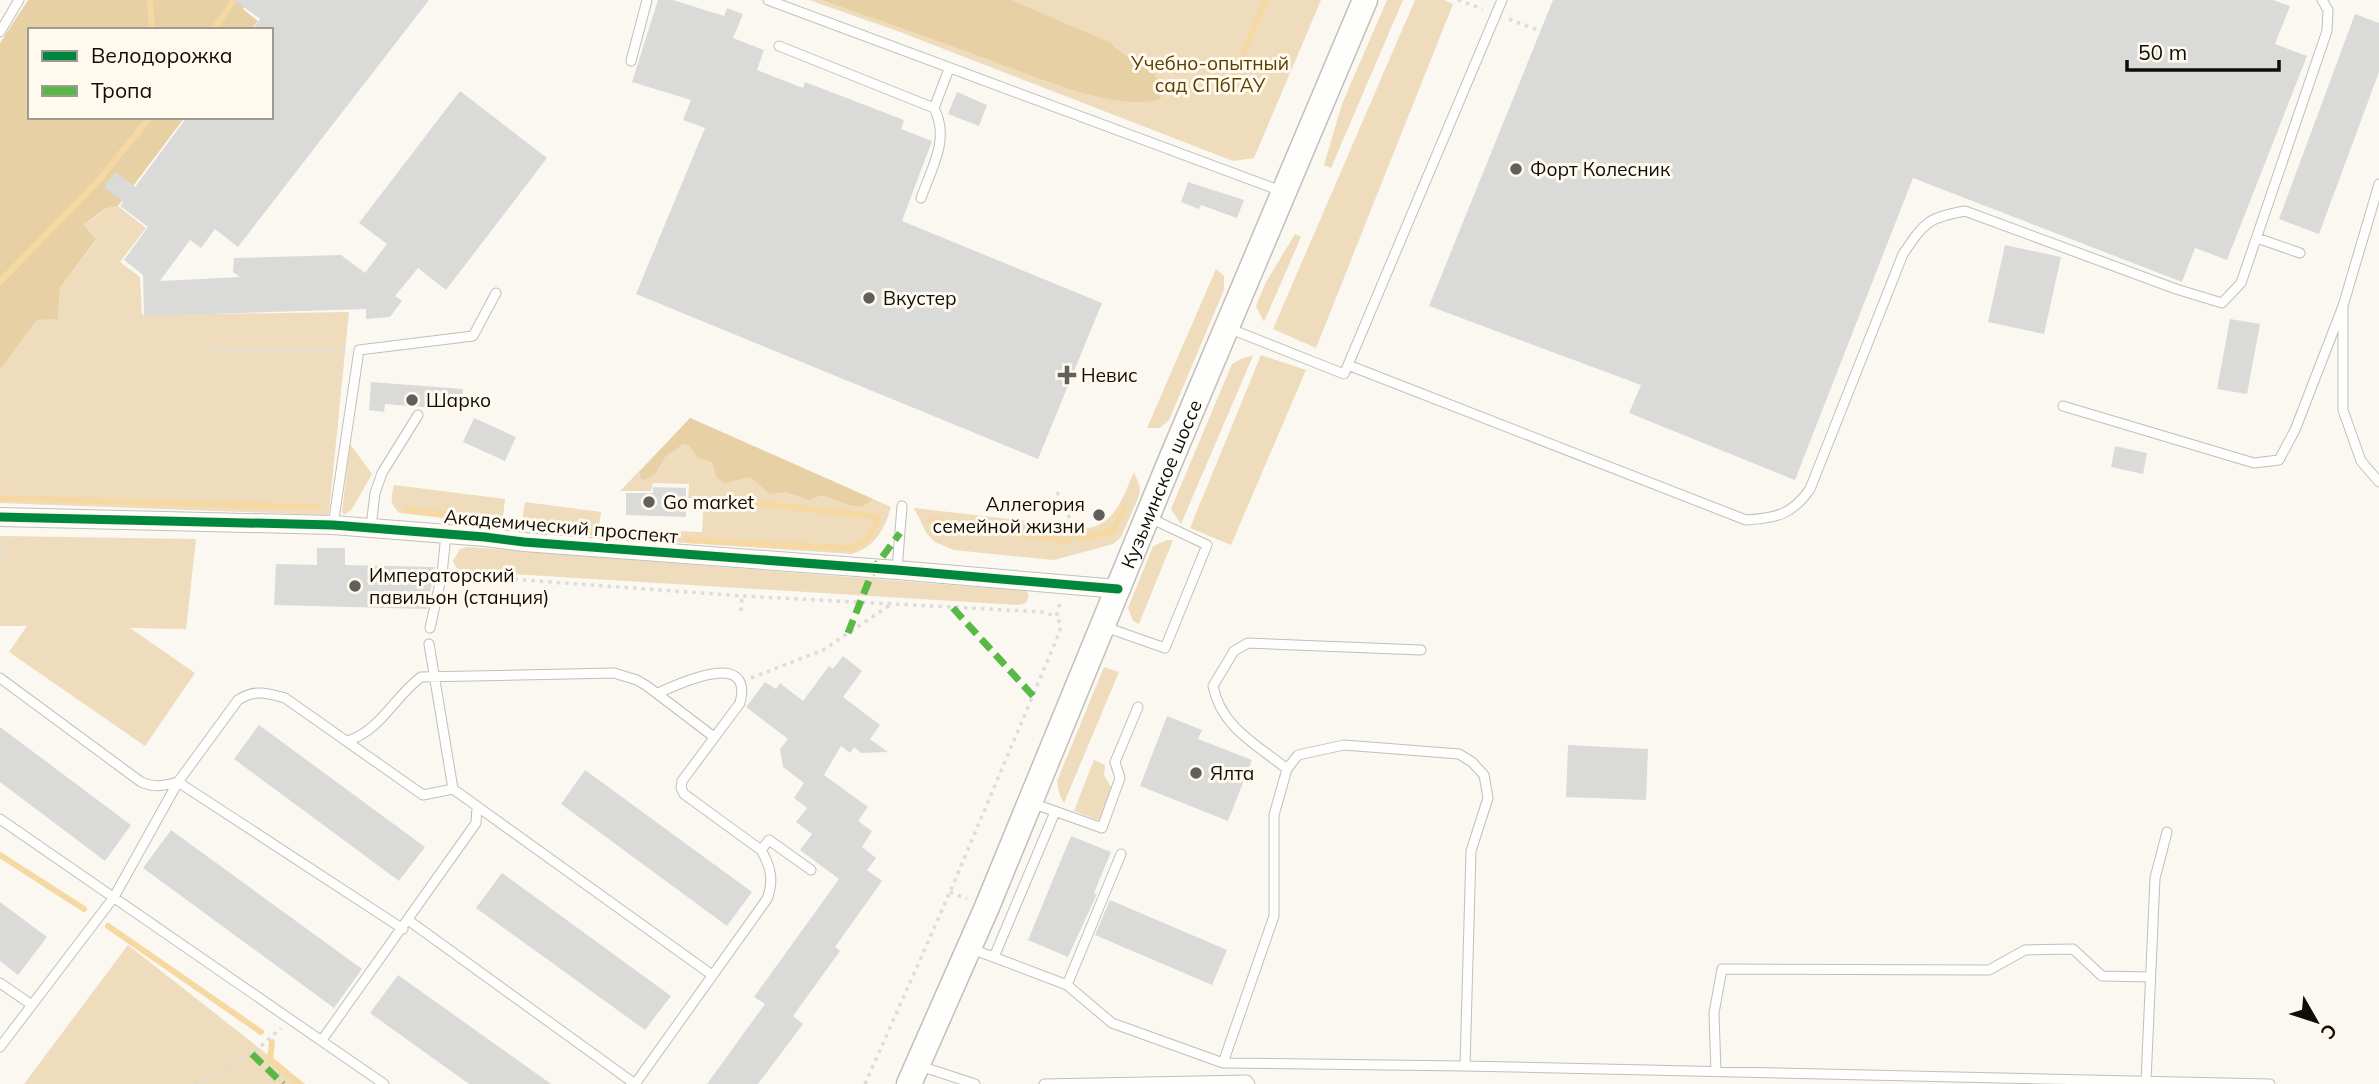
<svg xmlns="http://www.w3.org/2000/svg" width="2379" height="1084" font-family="Mulish,sans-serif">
	<rect width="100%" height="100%" fill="#fbf8f2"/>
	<!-- green -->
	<path fill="#eedcbc" d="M809 0H1321L1254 158 1233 161 900 32Z
		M1387 0H1403L1331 168 1324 165 1342 104Z
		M1415 0H1444L1453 4 1316 348 1273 329Z
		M111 205 118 206 146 228 120 262 140 277 142 315 349 312 329 513 326 515 0 503V370L37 320 58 318 60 288 96 241 82 224 90 221Z
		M1295 234 1301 237 1264 322 1256 306 1266 282Z
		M1216 269 1224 276V290L1169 420 1160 428H1147Z
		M1261 355 1306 370 1231 545 1190 528Z
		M1253 356 1181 524 1171 509 1232 364 1243 358Z
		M690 418 891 507C885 529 875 547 852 554L610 538 611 529 702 532 704 499 688 498 689 484 653 483 651 491H620Z
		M350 444 372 474 352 509 344 515 342 512Z
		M1134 472 1140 487 1139 496 1121 537 1113 544 1054 560 954 550 935 542 927 534 914 508 1089 528C1116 523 1124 494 1134 472Z
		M394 485 505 499 502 525 400 513C389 505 391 497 394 485Z
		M525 502 601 512 598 536 521 528Z
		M0 536 196 539 186 629 130 628 195 673 145 746 9 652 27 626H0Z
		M1167 540H1173L1139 624 1133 621 1128 608 1153 546Z
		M468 547 1026 591 1029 596 1026 603 1018 605 461 571 456 567 453 561 460 549Z
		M1104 667 1119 672 1064 803 1060 796 1057 781Z
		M1094 760 1105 765 1104 775 1112 789 1100 821 1074 811Z
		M128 945 305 1084H24Z"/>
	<!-- forest -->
	<path fill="#e7d0a3" d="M28 0H250L243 9 258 21 251 30H30V117H185L118 206C103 205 96 219 83 224L96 240 60 288 58 319 37 320 0 370V43Z
		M822 0H1011L1111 43C1127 62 1156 66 1164 91L1160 99C1116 114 1019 70 974 54 924 36 873 18 822 0Z
		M690 418 873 499 862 507 849 505 822 495 809 500 786 492 770 494 750 477 725 483 717 478C711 461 718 463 698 458L689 445 683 444 665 457 655 474 645 480 640 478V472Z"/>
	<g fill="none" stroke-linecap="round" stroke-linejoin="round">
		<!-- stream -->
		<path stroke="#f6d8a2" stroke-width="6" d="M150 0 152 30
			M213 30 234 0
			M1233 76 1266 0
			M0 282 99 180 150 117
			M0 498 316 507
			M407 510 495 520
			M929 520 1066 541 1113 531 1124 508
			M527 524 597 533
			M612 535 670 539
			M688 540 850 548C867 543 872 533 878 517L721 499
			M0 855 84 909
			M108 926 261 1032
			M272 1042 270 1059 300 1084"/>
	</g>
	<!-- building -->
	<path fill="#dadbd9" d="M234 0H429L238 247 215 229 201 248 190 240 160 281 240 277 233 272 234 258 341 255 365 273 387 244 359 223 460 91 547 158 446 290 418 268 395 296 402 301 390 317 366 319V309L144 316 143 275 124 260 148 227 120 206 123 202 104 187 116 172 135 187 187 117H271V30H252L260 19Z
		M658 0H673L724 16 727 8 743 14 733 38 764 50 757 70 803 88 805 82 904 120 901 129 932 141 902 221 1102 303 1038 459 636 294 705 128 683 120 691 100 632 82Z
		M1553 0H2273L2290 6 2275 44 2307 56 2227 260 2195 248 2182 282 1913 178 1795 480 1629 413 1641 385 1429 306Z
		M2355 14 2379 23V72L2319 234 2279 219Z
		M957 92 987 105 979 126 948 114Z
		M1188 182 1244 200 1237 218 1201 205 1199 209 1181 202Z
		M2005 245 2061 257 2044 334 1988 322Z
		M2230 319 2260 324 2247 394 2217 389Z
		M371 382 463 389 461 410 385 404 384 412 369 410Z
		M474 418 516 437 505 461 463 442Z
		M2115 446 2147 453 2143 474 2111 467Z
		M653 487 686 488V517L626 515V493H653Z
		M317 548H345V565L435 567 427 609 274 605 276 564 317 565Z
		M843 656 862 671 843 697 880 725 870 739 888 752 861 753 854 747 850 753 841 746 824 775 868 807 858 821 872 831 862 847 876 858 867 870 882 881 835 947 840 951 793 1016 803 1024 758 1084H707L765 1004 754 997 839 879 800 850 812 834 796 822 807 808 794 798 804 783 783 767 780 749 788 739 746 707 765 682 776 689 780 683 803 701 829 666 833 669Z
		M1167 716 1202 730 1198 739 1252 760 1228 821 1140 786Z
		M259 725 425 847 399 881 234 759Z
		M0 727 131 825 105 861 0 782Z
		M1568 745 1648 749 1646 800 1566 797Z
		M585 770 752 892 727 926 561 804Z
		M171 830 362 969 334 1008 143 868Z
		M1071 836 1111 852 1094 893 1097 894 1068 957 1028 940Z
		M502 873 671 996 645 1030 476 908Z
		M1110 900 1227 950 1212 985 1095 935Z
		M0 902 47 937 18 975 0 961Z
		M398 975 551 1084H469L370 1013Z"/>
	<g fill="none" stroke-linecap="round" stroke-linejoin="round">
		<!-- lane casing -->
		<g stroke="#c2bfba" stroke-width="11">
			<path id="lane" d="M768 0 1281 191
				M0 32 19 0
				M779 46 934 108C950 139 932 167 921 198
				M631 61 647 0
				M934 108 949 69
				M2379 184 2343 306V410L2361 461 2379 482
				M2257 238 2300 253
				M1228 328 1344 374 1348 365 1746 520C1776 518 1792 515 1810 489L1903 254C1925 222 1927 218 1965 211L2176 289 2222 303 2241 283 2327 31 2328 10 2322 0
				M1348 365 1502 0
				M2063 406 2254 463 2279 460 2295 430 2343 306
				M333 525 359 350 473 336 496 293
				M371 527 375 493 382 473 418 415
				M897 570 902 506
				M1105 627 1165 648 1207 545 1150 518
				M430 628 442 574 446 534
				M429 644 453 789 712 975
				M0 678 141 782C155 788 163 786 178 782L403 929
				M348 741C382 729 394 697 421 677L614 673 637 680 647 686 714 737
				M1287 769C1256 744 1221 727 1213 686L1234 651 1248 643 1421 650
				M1032 803 1102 828 1120 778 1115 762 1138 707
				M0 819 384 1084
				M761 850 769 840 811 870
				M408 920 635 1084 767 899C774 881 771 867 761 850L684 794 681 788 682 781 740 703C754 648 678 684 658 693
				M972 949 1067 985 1121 854
				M994 957 1055 812
				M0 983 32 1005
				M1067 985 1112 1023 1223 1063 1465 1066 2270 1084
				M322 1040 476 823 477 807
				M0 1047 114 897 178 782 238 700C254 689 267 693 285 698L423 795 453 789
				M1223 1063 1274 916V815L1287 769 1298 755 1344 745 1459 754 1472 762 1484 775 1488 798 1471 851 1465 1066
				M920 1066 975 1084
				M1716 1072 1714 1013 1722 969 1989 970 2025 950 2073 949 2102 976 2150 977
				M2146 1081 2155 878 2167 832
				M1044 1084 1247 1080 1250 1084"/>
		</g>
		<!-- street casing -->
		<g stroke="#c2bfba" stroke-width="20">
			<path id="street" d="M0 517 333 525 485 537 524 542 897 570 1118 589"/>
		</g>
		<!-- secondary casing -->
		<g stroke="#c2bfba" stroke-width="27">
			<g id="secondary">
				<path id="s1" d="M909 1084 987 907 1169 464 1365 0"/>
			</g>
		</g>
		<!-- path -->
		<path stroke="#dcdcda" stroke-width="3.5" stroke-dasharray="3.5 5" stroke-linecap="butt" d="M1458 0 1483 9
			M1509 19 1540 31
			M214 350H345
			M1057 492 1074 527 1072 554
			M0 565 5 536
			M455 575 742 596 1045 612 1056 617
			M741 611 742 596
			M751 678 823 650 890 605
			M950 892 967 899
			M195 1084 252 1054 281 1028
			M865 1084 950 892 1060 631V623L1056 617 1060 603"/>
		<!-- lane -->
		<use href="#lane" stroke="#fefefd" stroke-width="9"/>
		<!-- street -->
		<use href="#street" stroke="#fefefd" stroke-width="18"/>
		<!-- secondary -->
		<use href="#secondary" stroke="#fefefd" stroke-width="24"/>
		<!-- quiet -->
		<path stroke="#58b947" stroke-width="7" stroke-dasharray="14 7" stroke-linecap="butt" d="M953 608 1033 696
			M848 633 874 568 900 533
			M252 1054 283 1084"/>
		<!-- cycleway casing -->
		<g stroke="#fff9ee" stroke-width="13">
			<path id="cycleway" d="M0 517 333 525 485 537 524 542 897 570 1118 589"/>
		</g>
		<!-- cycleway -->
		<use href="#cycleway" stroke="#00873e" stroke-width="9"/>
	</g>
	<!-- markers -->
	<g fill="#625f5b" stroke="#fff9ee" stroke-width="2.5">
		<circle cx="1516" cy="169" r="7"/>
		<circle cx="869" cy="298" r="7"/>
		<path d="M1063.5 364.5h7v7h7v7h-7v7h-7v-7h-7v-7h7z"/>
		<circle cx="412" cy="400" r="7"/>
		<circle cx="649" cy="502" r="7"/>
		<circle cx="1099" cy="515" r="7"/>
		<circle cx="355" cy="586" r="7"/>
		<circle cx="1196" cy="773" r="7"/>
	</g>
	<g text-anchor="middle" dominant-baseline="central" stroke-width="6" stroke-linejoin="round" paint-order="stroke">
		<!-- park labels -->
		<g font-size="19" fill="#5a4000" stroke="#fff9ee">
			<text x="1210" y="63">Учебно-опытный<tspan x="1210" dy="22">сад СПбГАУ</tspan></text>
		</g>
		<!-- poi labels -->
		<g font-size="19" fill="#0f0d0a" stroke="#fff9ee" text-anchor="start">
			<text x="1530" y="169">Форт Колесник</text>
			<text x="883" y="298">Вкустер</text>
			<text x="1081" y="375">Невис</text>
			<text x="426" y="400">Шарко</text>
			<text x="663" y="502">Go market</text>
			<text x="1085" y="504" text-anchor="end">Аллегория<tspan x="1085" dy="22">семейной жизни</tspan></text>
			<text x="369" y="575">Императорский<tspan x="369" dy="22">павильон (станция)</tspan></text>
			<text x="1210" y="773">Ялта</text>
		</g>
		<!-- street labels -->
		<g font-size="19" fill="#0f0d0a" stroke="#fff9ee">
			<text stroke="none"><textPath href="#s1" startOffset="651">Кузьминское шоссе</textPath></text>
			<text transform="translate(561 526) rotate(5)">Академический проспект</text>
		</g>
	</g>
	<!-- legend -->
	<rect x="28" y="28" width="245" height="91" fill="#fff9ee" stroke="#9f9b93" stroke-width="2"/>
	<rect x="42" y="51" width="35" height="10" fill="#00873e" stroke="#9f9b93" stroke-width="2"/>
	<text x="91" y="63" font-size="21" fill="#0f0d0a">Велодорожка</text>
	<rect x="42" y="86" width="35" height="10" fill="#58b947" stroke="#9f9b93" stroke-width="2"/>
	<text x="91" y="98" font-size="21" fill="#0f0d0a">Тропа</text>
	<!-- north arrow -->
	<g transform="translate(2316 1021) rotate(129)" stroke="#fff9ee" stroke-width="5" paint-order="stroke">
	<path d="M0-5L12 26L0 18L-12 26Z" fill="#0f0d0a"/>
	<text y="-10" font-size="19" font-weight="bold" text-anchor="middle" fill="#0f0d0a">С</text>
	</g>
	<!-- scale -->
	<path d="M2127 60v10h152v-10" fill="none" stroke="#0f0d0a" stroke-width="3.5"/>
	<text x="2138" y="60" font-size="21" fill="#0f0d0a" stroke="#fff9ee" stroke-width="5" paint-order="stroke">50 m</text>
</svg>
